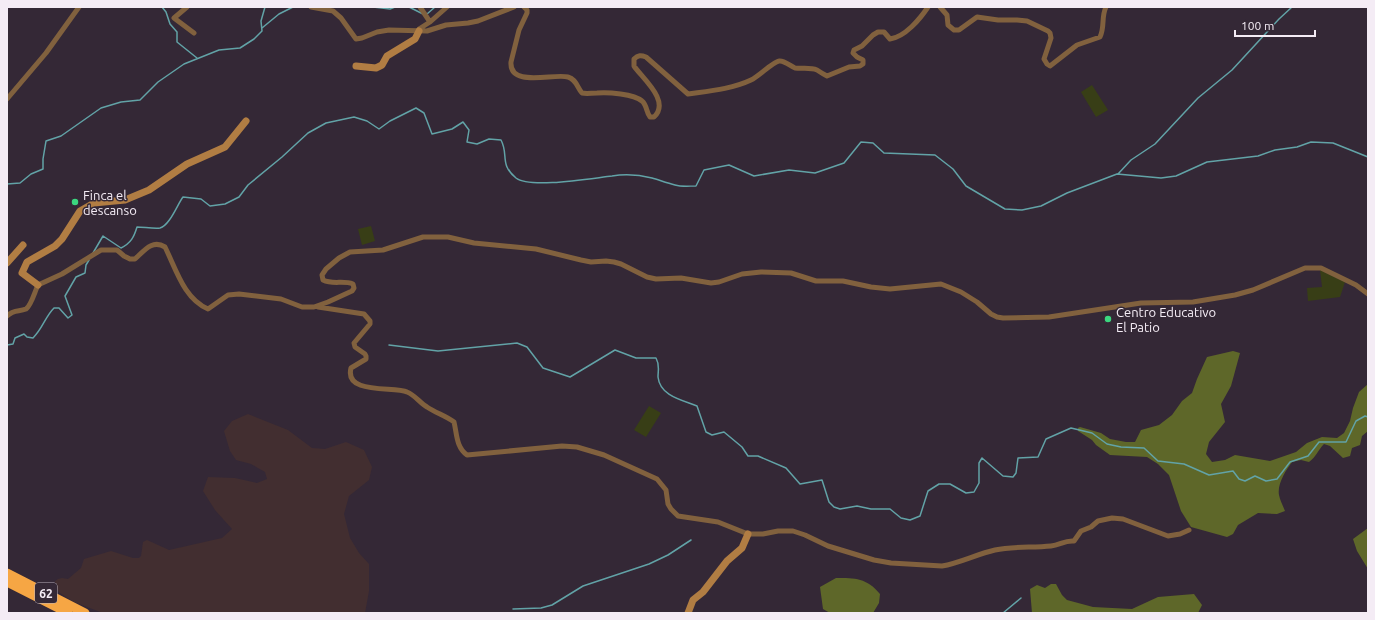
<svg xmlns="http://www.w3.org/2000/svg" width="1375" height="620" font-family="Ubuntu,sans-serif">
	<rect width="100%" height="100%" fill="#342836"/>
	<!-- commercial -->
	<path fill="#422e30" d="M248 414 288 430 312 448 325 449 346 442 364 450 372 467 369 480 349 496 344 514 350 538 359 553 369 564V591L365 613H103L74 602 60 593 56 589 55 581 58 579 62 578 68 579 81 568 84 559 111 551 133 558H139L141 556 143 542 147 540 169 550 222 538 232 529 215 510 203 491 208 477 235 478 257 483 267 479 265 472 251 464 236 460 230 451 224 431 232 421Z"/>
	<!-- green -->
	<path fill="#383e16" d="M1092 85 1108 110 1096 117 1081 92Z
		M371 226 375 241 362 245 358 229Z
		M1320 270 1345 282 1340 297 1308 301 1307 288 1322 287Z
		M649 406 661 413 646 437 634 430Z"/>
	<!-- forest -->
	<path fill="#5e6729" d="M1233 351 1240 353 1231 386 1221 404 1225 422 1209 442 1206 454 1212 462 1225 460 1235 455 1270 461 1296 452 1307 443 1322 437 1337 438 1344 433 1350 421 1353 408 1359 392 1368 384V431L1362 436 1360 445 1352 448 1350 456 1343 458 1330 446 1324 444C1318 450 1316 457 1309 462L1301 460 1292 462C1286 470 1277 484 1279 495 1280 500 1283 506 1285 511L1277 514 1258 513 1238 525 1233 534 1227 537 1191 527 1181 511 1169 475 1158 464 1147 457 1110 455 1096 445 1092 440 1078 431V428L1080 427 1101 433 1110 439 1126 442H1135L1141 430 1159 425 1172 415 1182 401 1192 393 1197 379 1207 357Z
		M1368 528V569L1357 551 1353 539Z
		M836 578C855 578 867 578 880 594L879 603 873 613H830L823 609 820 587Z
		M1051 584H1056L1062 595 1067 600 1093 607 1132 609 1158 597 1194 594 1202 605 1198 613H1032L1030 589 1037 585 1045 588Z"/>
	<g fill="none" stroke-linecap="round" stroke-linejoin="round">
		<!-- stream -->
		<path stroke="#62a3a7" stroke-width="1.5" d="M162 7 166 12 170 24 177 32V42L197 58
			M373 7 390 9 395 7
			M409 7 423 14
			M427 14 435 7
			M262 28 279 14 293 7
			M1118 174 1131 160 1155 144 1198 98 1232 70 1279 19 1292 7
			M7 184 20 183 31 174 43 169V159L46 141 61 136 101 108 121 102 140 100 158 82 184 64 219 50 240 48 254 39 262 31 261 21 265 7
			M93 253 103 236 121 248C131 243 134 237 137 227 143 227 155 229 160 228 170 225 177 205 183 197L201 199 210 206 225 204 239 197 248 185 282 157 308 133 326 123 354 117 367 121 379 129 390 121 416 108 424 113 432 134 452 129 463 122 469 130 467 142 477 144 489 139 501 140C509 155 499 164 516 178 530 189 593 178 612 176 624 174 640 175 652 178 659 180 667 183 675 185 682 187 689 186 696 186L704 170 729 165 754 176 789 170 815 173 844 163 861 142 873 143 884 153 935 155 953 169 966 186 1005 209 1022 210 1041 206 1067 193 1117 174 1161 178 1176 176 1207 162 1258 156 1275 150 1297 147 1311 142 1333 143 1368 157
			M7 345 13 344 15 338 24 334 27 337 33 338C43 328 45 317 54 308H59L68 318 72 315 65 296 76 277 85 273 86 265 89 260
			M389 345 438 351 517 343 527 347 543 368 570 377 615 350 636 358H656C660 365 658 370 658 377 660 396 682 400 697 406L706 432 712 435 724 432 742 447 748 456H758L786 468 800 484 822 480 829 502 834 507 840 509 857 506 871 509H890L901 518 910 520 920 516 928 491 939 484H950L966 493 974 492 979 483V463L982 458 1003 476 1013 477 1016 473 1018 458 1038 457 1046 439 1071 428 1092 433 1107 444 1121 447 1144 448 1158 461 1184 464 1209 475 1233 471 1239 479 1245 481 1255 476 1266 481 1277 479 1290 462 1308 456 1319 442H1346L1356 421 1365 416 1368 417
			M513 609 541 608 552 605 583 586 649 564 668 555 691 540
			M1003 613 1021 598"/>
		<!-- street -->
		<path stroke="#81613e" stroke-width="5" d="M187 7 174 18 194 33
			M311 7 333 11 341 18 356 39 362 38 377 32 389 30 427 31 446 25 468 23 478 21 514 7
			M420 7 430 22
			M524 7 527 10V13L519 30 511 62C509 88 554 73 568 77 576 79 577 87 582 93 587 94 591 93 597 93 608 92 634 94 642 101 647 105 646 112 650 117H654C671 101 642 78 634 66V59C638 55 641 55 646 57L688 94C709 91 732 89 751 80 759 76 773 62 779 61 784 60 790 66 795 68 802 69 810 67 817 70 820 72 823 74 827 76L849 67 860 66 863 64V60L857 57 853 53 854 50 862 46 873 35 878 32H884L890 39C905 37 920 19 928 7
			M940 7 947 15 948 25 954 30H959L977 17 998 20H1017L1027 21 1048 31 1050 33 1051 38 1044 59 1047 64 1050 66 1077 45 1100 37C1105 27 1101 17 1106 7
			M419 31V29L430 22 447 7
			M7 99 46 53 79 7
			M318 307 364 314 370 321V324L354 343 355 347 365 354 366 356V359L351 368C344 395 395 386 407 392 415 395 420 403 427 407 436 413 446 416 454 422 457 434 456 447 467 455L562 446 577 447 604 455 657 479 666 490 668 504 671 509 678 516 718 522 748 534H763L778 531H793L805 535 828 546 874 560 891 563 942 566C960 563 977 554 995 550 1014 546 1032 548 1051 546 1060 545 1065 540 1074 541L1081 531 1091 527 1098 521 1112 518 1123 519 1168 536 1180 534 1189 530
			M7 316C14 309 19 312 26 309 31 306 35 291 38 285L62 274 101 250H117L124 256 130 259H135C144 251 152 239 165 247 176 269 184 299 208 309L228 295 239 294 281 299 302 307H314L328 302 352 291 354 288 353 284C343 280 333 285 323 280L322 275 326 269 339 258 350 252 383 250 423 237H448L474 243 536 249 581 260 591 262 606 261 614 262 621 264 647 277 656 279 681 278 711 283 719 282 742 274 761 272 791 273 816 281H843L871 287 890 289 941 284 961 292 977 302 991 314 997 317 1003 318 1049 317 1141 303 1193 302 1235 295 1253 290 1305 268H1321L1356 285 1368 294"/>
		<!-- secondary -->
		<path stroke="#b17d43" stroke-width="7" d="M356 66 376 68 382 65 387 56 415 39 419 31
			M7 263 23 245
			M38 285 22 273 27 262 55 246 62 239 80 211 94 203 125 200 149 190 187 164 225 147 246 121
			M688 613 693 600 703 592 727 561 742 548 748 534"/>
		<!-- highway -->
		<path stroke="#f6a644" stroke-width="9" d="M7 573 85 613
			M7 582 68 613"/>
	</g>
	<!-- markers -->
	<g fill="#3bd77f" stroke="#342836" stroke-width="1.5">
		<circle cx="75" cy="202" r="4"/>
		<circle cx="1108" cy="319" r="4"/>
	</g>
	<g text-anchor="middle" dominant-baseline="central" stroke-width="3" stroke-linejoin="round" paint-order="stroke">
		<!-- shield labels -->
		<rect fill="#342836" stroke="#bab1bc" stroke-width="1" x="35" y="583" width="22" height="20" rx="3"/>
		<g font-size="12" font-weight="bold" fill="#f4ecf5">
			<text x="46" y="593">62</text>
		</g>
		<!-- poi labels -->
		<g font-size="13" fill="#f4ecf5" stroke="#342836" text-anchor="start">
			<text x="83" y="195">Finca el<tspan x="83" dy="15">descanso</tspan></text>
			<text x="1116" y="312">Centro Educativo<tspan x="1116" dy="15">El Patio</tspan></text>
		</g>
	</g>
	<!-- border -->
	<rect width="1375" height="620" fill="none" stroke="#f4ecf5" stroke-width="16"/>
	<!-- scale -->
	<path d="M1235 30v6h80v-6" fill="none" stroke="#f4ecf5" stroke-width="2"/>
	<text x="1241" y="30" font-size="12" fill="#f4ecf5" stroke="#342836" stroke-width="3" paint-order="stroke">100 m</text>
</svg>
